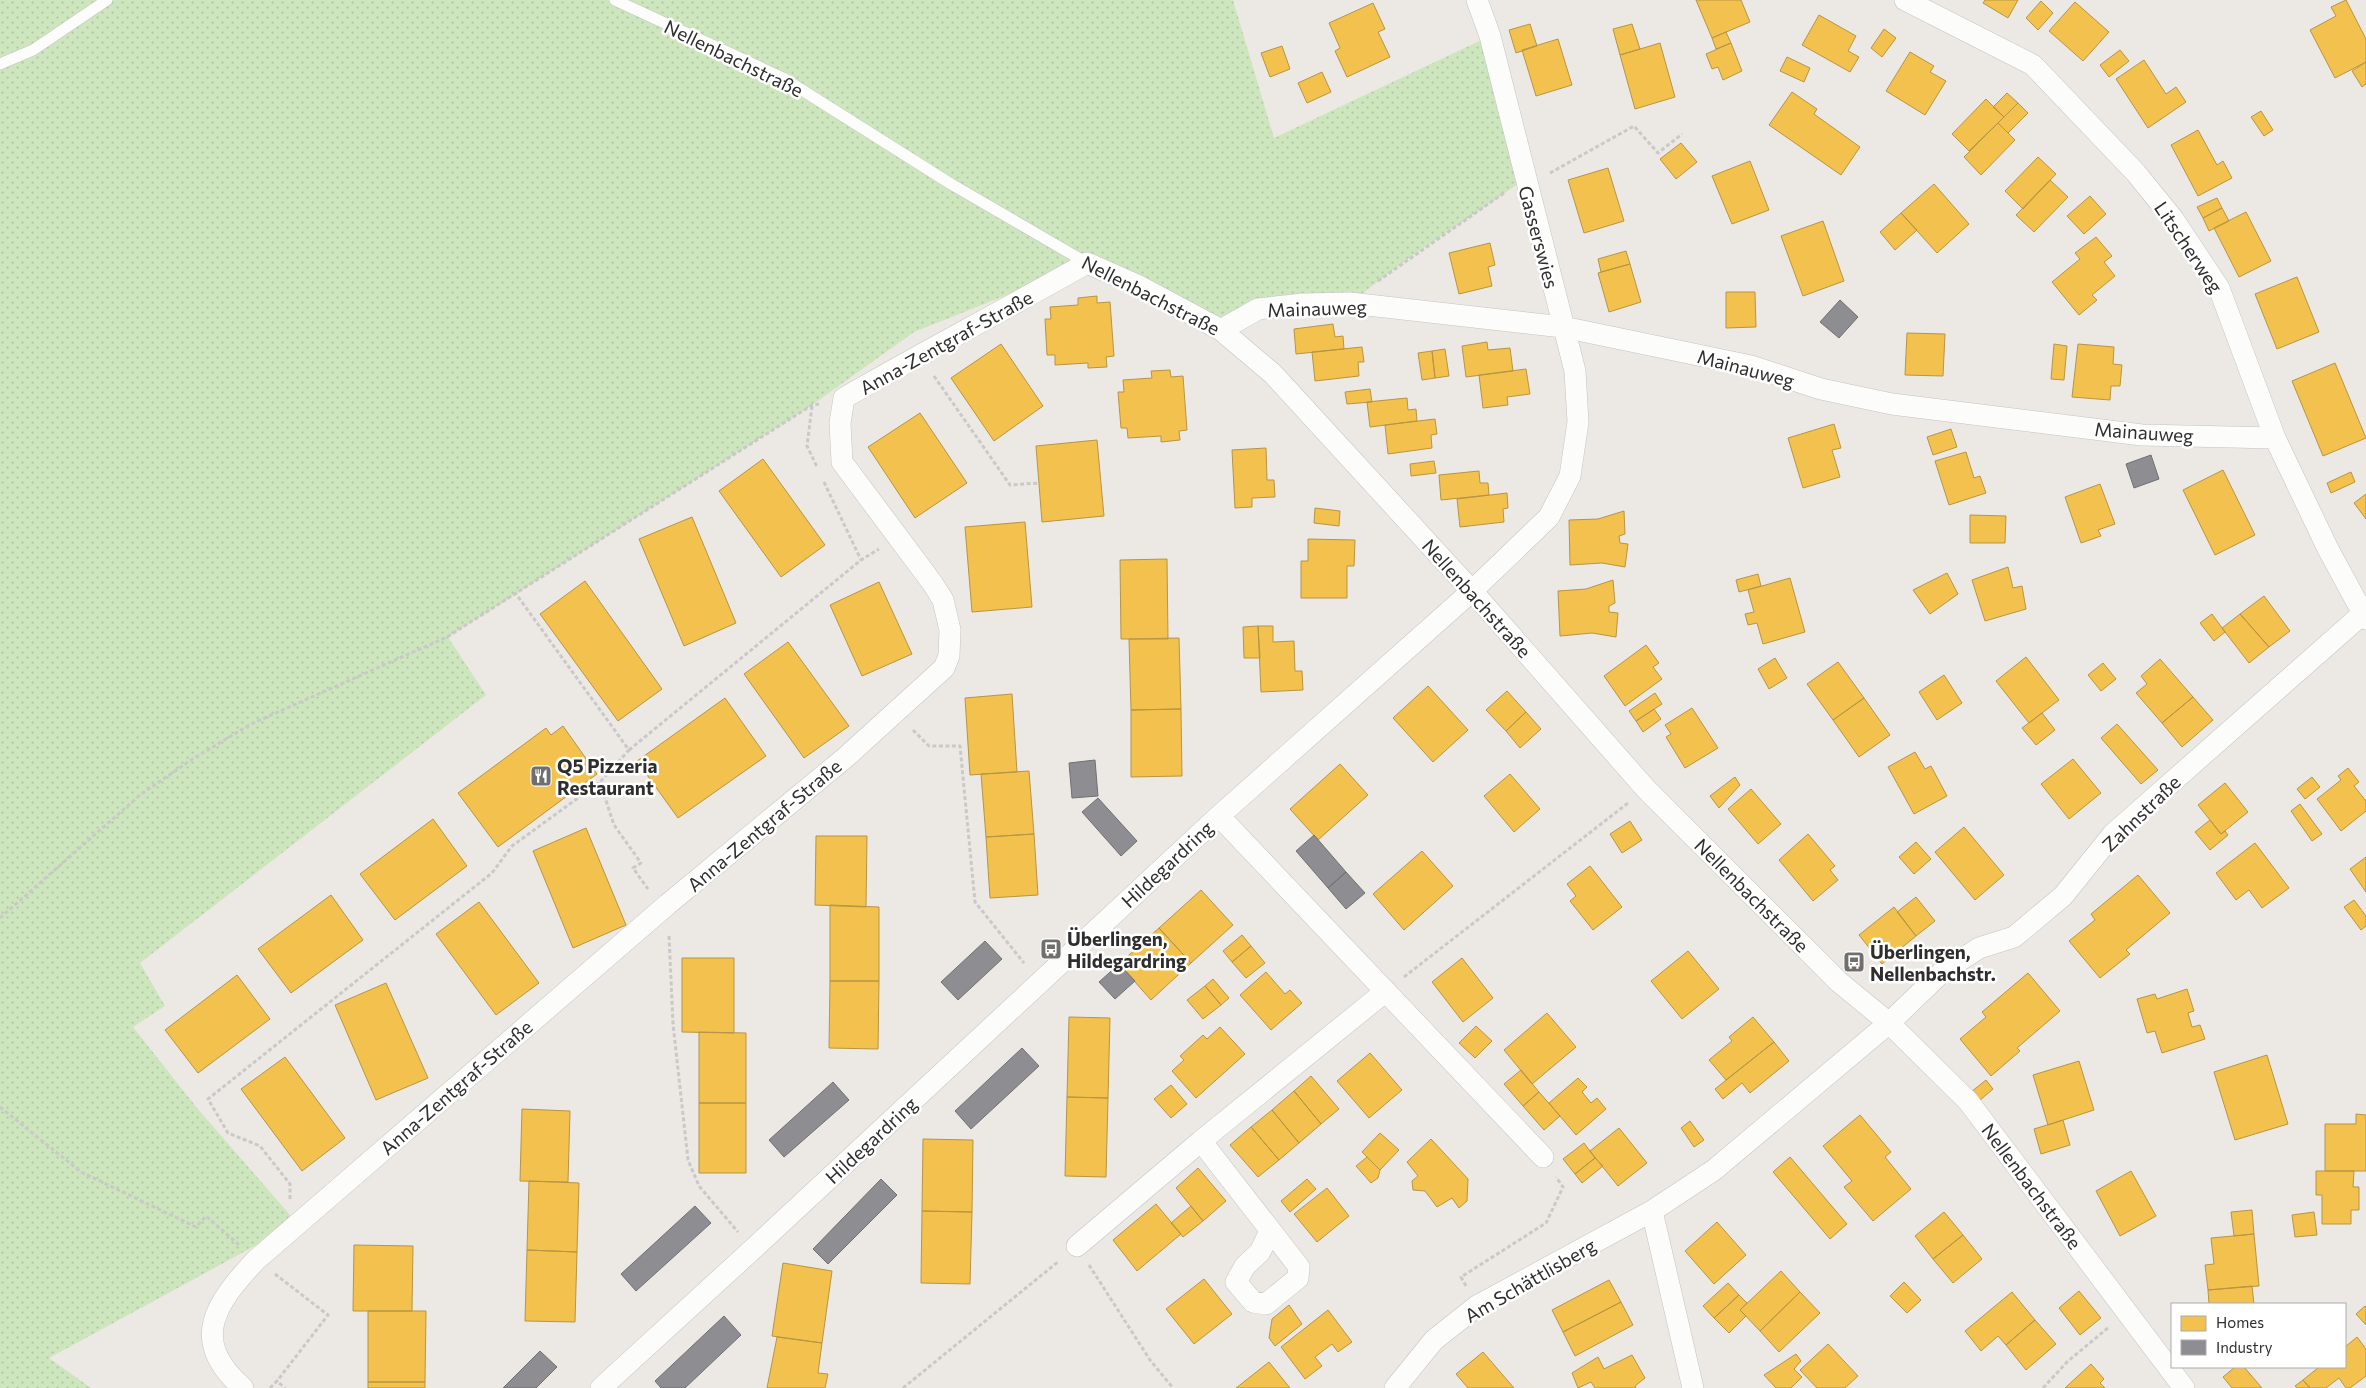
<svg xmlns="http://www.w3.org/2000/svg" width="2366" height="1388" font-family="Commissioner,sans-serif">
	<defs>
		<pattern id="grass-dots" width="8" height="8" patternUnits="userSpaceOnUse" patternTransform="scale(1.25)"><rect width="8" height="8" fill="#cee6be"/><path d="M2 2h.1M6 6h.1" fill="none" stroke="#b1c6a4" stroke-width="1.8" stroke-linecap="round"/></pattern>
	</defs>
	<rect width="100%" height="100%" fill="#ece8e4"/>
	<!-- grass -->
	<path fill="url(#grass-dots)" d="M0 0H1233L1274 138 1490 36 1524 180 1403 262 1350 303 1303 304 1221 330 1087 263 914 332 812 405 448 637 486 695 140 963 165 1006 133 1027 197 1108 297 1223 49 1358 91 1388H0Z"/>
	<!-- homes -->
	<path fill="#f2c14e" stroke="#b79544" d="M1696 0H1741L1750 22 1712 38Z
		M1985 0H2018L2008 18 1983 3Z
		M2346 0 2366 39V62L2335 78 2310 30 2336 16 2331 7Z
		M2041 1 2053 13 2038 30 2026 18Z
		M2075 2 2109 32 2083 61 2049 31Z
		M1373 3 1385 29 1378 32 1390 57 1347 77 1335 51 1340 48 1329 23Z
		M1819 15 1856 36 1848 51 1859 57 1850 72 1802 45Z
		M1530 24 1537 46 1516 53 1509 30Z
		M1632 24 1640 49 1620 55 1613 29Z
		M1884 29 1896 38 1882 57 1871 48Z
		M1726 32 1731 43 1716 49 1712 38Z
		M1558 39 1572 85 1536 96 1522 50Z
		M1660 43 1675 97 1635 109 1620 55Z
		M1731 43 1742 71 1723 80 1718 67 1712 69 1706 54Z
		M1282 46 1290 69 1270 77 1261 53Z
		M2120 50 2129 61 2109 77 2100 65Z
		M1910 52 1934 66 1930 72 1946 81 1925 115 1886 91Z
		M1787 57 1810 68 1804 82 1780 71Z
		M2144 60 2166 94 2176 87 2186 102 2148 128 2116 79Z
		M2366 62V84L2362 87 2352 71Z
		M1322 72 1331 92 1307 103 1298 83Z
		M1792 92 1817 109 1814 114 1860 147 1841 175 1769 125Z
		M2007 93 2018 103 2004 117 1993 107Z
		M1986 99 2004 117 1969 151 1952 134Z
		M2018 103 2028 113 2008 133 1998 123Z
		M2261 111 2273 130 2264 136 2251 117Z
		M1998 123 2015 140 1981 175 1964 157Z
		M2198 130 2217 165 2223 161 2232 178 2198 196 2171 145Z
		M1681 143 1697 162 1676 179 1660 159Z
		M2038 157 2056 174 2023 209 2005 191Z
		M1750 161 1769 210 1732 224 1712 176Z
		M1608 168 1624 221 1584 233 1568 180Z
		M2050 180 2068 197 2034 232 2016 215Z
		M1934 184 1969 224 1937 253 1901 213Z
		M2090 196 2106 214 2084 234 2067 216Z
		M2217 198 2222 208 2203 218 2197 207Z
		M2222 208 2229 221 2209 231 2203 218Z
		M2246 212 2271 261 2239 277 2214 228Z
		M1901 213 1917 230 1895 250 1880 232Z
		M1823 221 1844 281 1803 296 1781 236Z
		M2096 237 2112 256 2104 262 2115 276 2092 295 2097 300 2079 315 2052 282 2080 259 2075 253Z
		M1490 243 1495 265 1488 267 1492 286 1459 294 1449 253Z
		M1626 251 1630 264 1601 272 1598 259Z
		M1630 264 1641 302 1609 312 1598 273Z
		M2297 277 2319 332 2277 349 2255 294Z
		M1726 292H1755L1756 327 1726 328Z
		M1097 296V303L1110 302 1114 356 1106 357 1107 367 1088 368V363L1055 365V355H1047L1045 319H1051L1050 307 1078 305V298Z
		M1333 324 1335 337 1343 336 1344 349 1296 354 1294 329Z
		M1907 333 1945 334 1943 376 1905 375Z
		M1487 342 1488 350 1510 348 1513 371 1466 377 1462 346Z
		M1001 344 1043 406 994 441 951 378Z
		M2054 344 2067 346 2064 380 2051 379Z
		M2078 344 2114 347 2113 364 2122 365 2120 386H2111L2110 400 2072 397Z
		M1362 347 1364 362H1358L1359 376 1315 381 1312 352Z
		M1445 349 1449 376 1435 378 1432 351Z
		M1432 351 1435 378 1422 380 1418 353Z
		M2335 363 2366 438 2323 456 2292 381Z
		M1526 369 1530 394 1507 397 1508 405 1483 408 1479 375Z
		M1170 370 1171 377 1183 376 1187 430 1179 431 1180 440 1161 442V436L1128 438 1127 428H1121L1118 392H1124L1123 380 1152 378 1151 371Z
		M1370 389 1372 402 1347 404 1345 392Z
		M1407 398 1408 410 1416 409 1417 421 1370 427 1367 402Z
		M920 413 967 483 915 518 868 447Z
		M1435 419 1437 434 1431 435 1432 448 1388 454 1385 425Z
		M1834 424 1841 448 1832 450 1840 477 1803 488 1788 438Z
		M1951 429 1957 447 1933 455 1927 437Z
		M1097 440 1104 516 1042 522 1036 446Z
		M1266 448 1267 480H1274L1275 497 1252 498V507L1235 508 1232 450Z
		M1966 452 1974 478 1980 476 1986 493 1949 505 1935 461Z
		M763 459 825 545 781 577 719 491Z
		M1434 461 1436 473 1411 476 1410 464Z
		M2223 470 2255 535 2215 555 2183 490Z
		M1479 471 1480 483H1488L1489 495 1441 500 1439 475Z
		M2351 472 2355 482 2331 493 2327 483Z
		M2100 484 2115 524 2098 530 2101 536 2081 543 2065 497Z
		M1507 493 1508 508 1503 509 1504 522 1460 527 1457 499Z
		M2366 494V519L2354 503Z
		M1315 508 1340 511 1339 526 1314 523Z
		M1624 511 1625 534 1619 536 1620 543 1628 544 1625 567 1602 563 1570 565 1569 520 1598 519Z
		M1970 515 2006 516 2005 543H1970Z
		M692 517 736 623 684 646 639 539Z
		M1025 522 1032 607 972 612 965 527Z
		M1308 539 1355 540 1354 566H1347V598H1301V561H1308Z
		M1167 559 1168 639H1121L1120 560Z
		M2008 567 2013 588 2022 586 2026 609 1985 621 1972 580Z
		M1947 573 1958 594 1930 614 1913 590Z
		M1758 574 1761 586 1739 592 1736 580Z
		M1790 578 1805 632 1763 644 1757 623 1748 625 1745 614 1754 612 1748 590Z
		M1613 580 1615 603 1609 606V612L1618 613 1616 637 1592 633 1560 636 1558 591 1586 589Z
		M585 581 662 689 618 721 540 614Z
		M879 582 912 654 862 676 830 605Z
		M2264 596 2290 631 2269 647 2240 614Z
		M2212 614 2225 632 2214 641 2200 623Z
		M2240 614 2269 647 2249 663 2222 628Z
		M1258 626 1260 658H1244L1243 627Z
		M1258 626H1273V642L1294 641 1295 671H1302L1303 690 1261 692Z
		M1179 638 1181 709 1131 710 1129 639Z
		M788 642 849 726 804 758 744 674Z
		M1646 645 1659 663 1653 667 1662 679 1625 706 1604 676Z
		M2026 657 2059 700 2029 723 1996 681Z
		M1775 658 1787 678 1769 689 1758 669Z
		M2160 659 2193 697 2162 723 2136 693 2147 684 2141 676Z
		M1838 662 1864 698 1833 720 1807 684Z
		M2103 663 2116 679 2101 691 2088 675Z
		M1944 675 1962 703 1937 720 1919 692Z
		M1428 686 1468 730 1433 762 1393 718Z
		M1507 691 1526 712 1506 731 1486 710Z
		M1655 693 1662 704 1636 721 1629 711Z
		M1012 694 1017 772 970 775 965 698Z
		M2193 697 2213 720 2182 747 2162 723Z
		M725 698 766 756 678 818 637 761Z
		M1864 698 1890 735 1859 757 1833 720Z
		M1692 708 1718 748 1685 768 1666 737 1671 734 1665 725Z
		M1181 709 1182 776 1131 777V710Z
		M1654 709 1661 719 1643 732 1636 721Z
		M1526 712 1541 729 1520 748 1506 731Z
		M2042 713 2055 730 2036 745 2022 728Z
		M2117 724 2158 770 2141 784 2101 738Z
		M563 726 597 774 498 847 458 793 546 728 551 735Z
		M1915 752 1925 769 1931 766 1947 796 1914 814 1888 767Z
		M2073 759 2101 793 2069 819 2041 784Z
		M1340 764 1368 795 1318 840 1290 809Z
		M2348 768 2359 782 2354 786 2366 801V811L2341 831 2317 799 2341 780 2338 776Z
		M1029 771 1034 834 986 837 981 774Z
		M1510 774 1540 809 1514 832 1484 796Z
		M1735 777 1740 785 1719 808 1710 796Z
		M2312 777 2320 787 2305 799 2297 789Z
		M2225 783 2248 812 2221 834 2198 805Z
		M1751 789 1781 824 1758 844 1728 809Z
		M2300 804 2322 834 2312 841 2291 811Z
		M433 819 467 866 395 920 360 874Z
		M2210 820 2221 834 2225 831 2228 835 2210 850 2195 832Z
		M1630 821 1642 840 1622 853 1610 834Z
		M1964 827 2004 875 1975 900 1935 852Z
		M586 828 626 925 573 948 533 851Z
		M1034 834 1038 895 990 898 986 837Z
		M1808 834 1835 866 1830 870 1838 880 1813 901 1779 860Z
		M816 836H867L866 907 815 905Z
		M1916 842 1931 859 1914 874 1899 857Z
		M2255 843 2289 888 2262 908 2249 890 2236 900 2216 873Z
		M1422 851 1453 886 1404 930 1373 894Z
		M2366 857V892L2350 869Z
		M1590 866 1622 907 1593 930 1570 901 1576 896 1567 884Z
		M2138 875 2170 913 2126 950 2130 954 2100 978 2069 941 2095 920 2091 914Z
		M1201 890 1233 925 1191 963 1159 928Z
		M331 895 363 940 291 993 258 949Z
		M1916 897 1935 921 1916 936 1897 912Z
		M2354 900 2366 916V926L2361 930 2344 907Z
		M479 902 539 983 496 1015 436 934Z
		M830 905 879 907V981H830Z
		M1894 907 1916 936 1882 964 1859 935Z
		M1159 928 1191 963 1151 1000 1119 964Z
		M1242 935 1251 946 1232 962 1223 951Z
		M1251 946 1265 963 1246 978 1232 962Z
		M1688 951 1719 989 1682 1019 1651 981Z
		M682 958H734V1033L682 1032Z
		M1462 958 1493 998 1463 1022 1432 982Z
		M1266 972 1285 994 1290 990 1302 1003 1271 1030 1240 995Z
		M2028 973 2060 1011 2017 1048 2020 1051 1991 1076 1960 1039 1986 1017 1982 1012Z
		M237 975 270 1019 198 1073 165 1030Z
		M1213 979 1229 998 1221 1005 1205 986Z
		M830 981H879L878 1049 829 1048Z
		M386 983 428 1078 376 1100 335 1005Z
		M1205 986 1221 1005 1203 1019 1187 1000Z
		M2187 989 2194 1011 2188 1013 2192 1027 2200 1025 2205 1039 2162 1053 2155 1031 2147 1033 2137 999 2155 994 2157 999Z
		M1547 1013 1576 1047 1532 1084 1504 1050Z
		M1069 1017 1110 1018 1108 1098 1067 1097Z
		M1753 1017 1774 1042 1726 1080 1709 1060 1732 1041 1729 1037Z
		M1476 1026 1492 1041 1475 1058 1459 1043Z
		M1220 1027 1245 1054 1196 1098 1172 1071 1184 1060 1180 1056 1203 1035 1207 1039Z
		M699 1032 746 1033V1103H699Z
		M1774 1042 1789 1061 1750 1093 1742 1083 1723 1099 1715 1089Z
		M1370 1053 1402 1090 1369 1118 1337 1081Z
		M2267 1055 2288 1124 2235 1140 2214 1072Z
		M285 1057 345 1138 302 1171 241 1089Z
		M2079 1061 2094 1110 2048 1125 2033 1075Z
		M1521 1070 1539 1092 1523 1106 1504 1084Z
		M1311 1076 1339 1109 1321 1124 1294 1091Z
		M1578 1078 1587 1087 1582 1092 1591 1103 1597 1098 1606 1109 1576 1135 1549 1103Z
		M1986 1080 1993 1089 1979 1101 1971 1092Z
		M1171 1085 1187 1104 1171 1118 1154 1099Z
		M1294 1091 1321 1124 1299 1143 1272 1110Z
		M1539 1092 1560 1116 1544 1130 1523 1106Z
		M1067 1097 1108 1098 1106 1177 1065 1176Z
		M699 1103H746V1173H699Z
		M522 1109 570 1111 568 1182 520 1181Z
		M1272 1110 1299 1143 1279 1160 1251 1127Z
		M2356 1114 2366 1115V1171H2325V1124H2356Z
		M1860 1115 1891 1152 1885 1157 1911 1189 1873 1221 1844 1187 1852 1181 1823 1146Z
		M2063 1120 2070 1145 2041 1154 2034 1129Z
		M1690 1121 1704 1140 1694 1147 1681 1128Z
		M1251 1127 1279 1160 1258 1177 1230 1145Z
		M1619 1128 1647 1163 1618 1186 1590 1151Z
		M1380 1133 1399 1150 1380 1170 1362 1152Z
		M923 1139 973 1140 972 1212 922 1211Z
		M1431 1139 1468 1179 1467 1201 1459 1208 1452 1198 1437 1207 1425 1191 1413 1190 1412 1181 1418 1176 1407 1162Z
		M1584 1143 1595 1158 1575 1174 1563 1159Z
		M1367 1157 1380 1170 1378 1178 1371 1183 1356 1166Z
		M1790 1157 1847 1224 1830 1239 1773 1172Z
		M1595 1158 1603 1166 1582 1183 1575 1174Z
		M1198 1168 1226 1201 1203 1221 1176 1188Z
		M2131 1171 2156 1216 2120 1236 2096 1191Z
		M2316 1171H2354L2353 1187H2359V1210H2351V1224H2322V1195H2316Z
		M1307 1179 1316 1189 1290 1212 1281 1201Z
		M529 1181 579 1183 577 1252 527 1250Z
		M1327 1188 1349 1216 1317 1242 1294 1214Z
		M1156 1204 1181 1234 1137 1271 1113 1240Z
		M1191 1206 1203 1221 1183 1237 1171 1223Z
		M2252 1210 2254 1234 2234 1236 2231 1212Z
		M922 1211 972 1212 970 1284 921 1283Z
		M1944 1212 1963 1235 1933 1259 1915 1236Z
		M2314 1212 2317 1235 2295 1237 2292 1215Z
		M1717 1222 1746 1255 1714 1284 1685 1251Z
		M2254 1234 2259 1286 2208 1290 2205 1265 2214 1264 2211 1238Z
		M1963 1235 1982 1259 1953 1283 1933 1259Z
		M354 1245 413 1246 412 1311H353Z
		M527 1250 577 1252 575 1322 525 1321Z
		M783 1263 832 1271 822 1343 772 1336Z
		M1781 1271 1800 1292 1760 1331 1740 1310Z
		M1204 1279 1232 1314 1194 1344 1166 1309Z
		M1609 1280 1621 1302 1563 1332 1552 1310Z
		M1904 1282 1921 1300 1907 1313 1890 1296Z
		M1728 1283 1739 1295 1714 1318 1703 1306Z
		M2252 1286 2254 1304H2209L2208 1290Z
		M2079 1291 2101 1318 2080 1335 2059 1308Z
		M1800 1292 1820 1313 1779 1352 1760 1331Z
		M2012 1292 2035 1320 2006 1345 1998 1336 1981 1351 1965 1331Z
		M1739 1295 1747 1303 1740 1310 1746 1316 1729 1333 1714 1318Z
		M1621 1302 1633 1325 1575 1356 1563 1332Z
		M1289 1305 1302 1324 1275 1346 1269 1338 1272 1319Z
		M2365 1306 2366 1307V1325L2356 1314Z
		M1328 1310 1352 1342 1338 1352 1332 1344 1315 1357 1322 1366 1305 1379 1281 1347Z
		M368 1311H426L425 1382H368Z
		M2035 1320 2056 1344 2026 1370 2006 1345Z
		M777 1337 822 1343 818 1373 828 1374 825 1388H767Z
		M2357 1337 2366 1349V1376L2350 1388H2346L2339 1378 2326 1388H2310L2303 1380 2319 1367H2345V1347Z
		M1828 1344 1858 1376 1845 1388H1817L1800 1370Z
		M1483 1352 1514 1388H1468L1456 1374Z
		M1796 1354 1801 1361 1794 1369 1802 1377 1791 1388H1776L1764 1375Z
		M1632 1355 1645 1378 1635 1386 1636 1388H1595L1591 1382 1578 1388 1572 1373 1598 1357 1604 1369Z
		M1269 1362 1290 1388H1236Z
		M2091 1364 2104 1379 2100 1383 2105 1388H2065Z
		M2235 1367H2244L2262 1388H2232L2223 1377Z
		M2303 1380 2310 1388H2297L2295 1386Z
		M368 1382H425V1388H368Z"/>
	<!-- industry -->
	<path fill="#8d8d92" stroke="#707074" d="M1840 300 1858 317 1839 338 1820 322Z
		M2151 455 2159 479 2134 488 2126 464Z
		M1095 760 1098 796 1072 798 1069 763Z
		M1098 798 1137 841 1121 856 1082 812Z
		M1314 835 1346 872 1328 888 1296 851Z
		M1346 872 1365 893 1346 909 1328 888Z
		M985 941 1002 959 958 1000 941 982Z
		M1119 964 1135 981 1115 999 1099 982Z
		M1022 1048 1039 1066 971 1129 955 1111Z
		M833 1082 849 1100 784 1157 769 1140Z
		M881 1179 897 1195 828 1264 813 1249Z
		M695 1206 711 1223 636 1291 621 1274Z
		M724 1316 741 1335 685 1388H661L655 1381Z
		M540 1351 557 1367 536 1388H503Z"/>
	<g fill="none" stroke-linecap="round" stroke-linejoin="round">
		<!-- service casing -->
		<g stroke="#c5c4c5" stroke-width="12">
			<path id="service" d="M615 0 783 78 951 184 1087 263
				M0 64 33 50 107 0"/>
		</g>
		<!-- minor casing -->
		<g stroke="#c5c4c5" stroke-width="22">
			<path id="minor" d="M1905 0 2033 65 2136 173 2174 220 2219 288 2275 438 2328 549 2366 619
				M1221 330 1258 309 1303 304 1350 303 1563 327 1751 366 1821 389 1892 404 2142 435 2275 438
				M1219 816 1543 1157
				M1652 1211 1693 1388
				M1270 1231 1260 1252 1245 1266 1236 1282 1253 1302 1266 1304 1298 1278 1299 1267 1201 1141 1386 991
				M1077 1246 1201 1141
				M243 1388C188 1340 216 1303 256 1260L668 904 846 757 944 668 949 656 950 630 943 600 933 584 842 462 840 423 844 398C924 352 1006 309 1087 263L1137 285 1221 330 1273 374 1472 591 1646 789 1839 982 1889 1023 1968 1101 2184 1388
				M601 1388 753 1249 1219 816 1472 591 1549 517 1570 476 1578 422 1575 371 1490 36 1477 0
				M1395 1388 1434 1340 1477 1306 1652 1211 1714 1170 1889 1023 1941 973 1979 948 2014 937 2063 896 2113 834 2366 611"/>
		</g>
		<!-- path -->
		<path stroke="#c9c9c8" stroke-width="3" stroke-dasharray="4 2.5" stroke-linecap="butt" d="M1550 173 1634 126 1658 153 1682 134
			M1378 281 1504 193
			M934 376 1010 485 1039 483
			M812 406 807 446 817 467
			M824 482 861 560
			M913 730 929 746H960L975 902 1024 963
			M629 750 861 560 879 549
			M600 782 614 825 641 863 633 868 648 889
			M0 918 140 795 191 760 251 724 447 637 812 405 819 404
			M669 936 673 1024 688 1160 699 1186 738 1232
			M1404 977 1628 803
			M0 1107 81 1172 196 1227 206 1216 239 1245
			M290 1199V1184L260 1146 228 1133 208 1099 492 873 512 846 600 782 629 750 516 594
			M1089 1265 1150 1360 1173 1388
			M275 1274 328 1315 277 1381
			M1466 1286 1461 1277 1546 1223 1563 1187 1556 1177
			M270 1388 277 1381 285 1388
			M903 1388 1059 1261
			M2043 1388 2067 1362 2109 1327"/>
		<!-- service -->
		<use href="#service" stroke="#fcfcfb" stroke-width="11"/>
		<!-- minor -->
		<use href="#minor" stroke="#fcfcfb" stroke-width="21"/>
	</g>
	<!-- icons -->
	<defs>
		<g id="restaurant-square" transform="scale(1.125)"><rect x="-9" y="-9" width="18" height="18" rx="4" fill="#706f6e" stroke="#fff"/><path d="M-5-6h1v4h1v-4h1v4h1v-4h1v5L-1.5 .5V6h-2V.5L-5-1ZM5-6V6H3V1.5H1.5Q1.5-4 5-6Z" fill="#fff"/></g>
		<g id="bus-square" transform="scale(1.125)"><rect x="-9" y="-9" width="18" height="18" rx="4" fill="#706f6e" stroke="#fff"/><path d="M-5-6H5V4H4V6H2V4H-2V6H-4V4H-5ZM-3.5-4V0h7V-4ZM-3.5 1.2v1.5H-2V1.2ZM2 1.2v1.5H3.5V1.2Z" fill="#fff"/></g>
	</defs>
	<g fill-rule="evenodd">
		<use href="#restaurant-square" x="541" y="776"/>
		<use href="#bus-square" x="1051" y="949"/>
		<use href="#bus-square" x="1854" y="962"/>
	</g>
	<g text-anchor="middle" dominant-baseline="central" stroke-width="5" stroke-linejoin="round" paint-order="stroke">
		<!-- street labels -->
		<g font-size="19" fill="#2e2e2e" stroke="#fff">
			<text transform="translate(734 58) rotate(26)">Nellenbachstraße</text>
			<text transform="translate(1539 237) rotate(75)">Gasserswies</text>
			<text transform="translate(2189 247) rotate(56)">Litscherweg</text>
			<text transform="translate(1151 295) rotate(27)">Nellenbachstraße</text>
			<text transform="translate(1317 308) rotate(-2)">Mainauweg</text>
			<text transform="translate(946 342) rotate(-29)">Anna-Zentgraf-Straße</text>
			<text transform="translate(1746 368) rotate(15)">Mainauweg</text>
			<text transform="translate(2144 432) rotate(4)">Mainauweg</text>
			<text transform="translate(1477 598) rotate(48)">Nellenbachstraße</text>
			<text transform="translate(2141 813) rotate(-44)">Zahnstraße</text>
			<text transform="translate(764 825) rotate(-40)">Anna-Zentgraf-Straße</text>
			<text transform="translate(1167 864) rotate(-43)">Hildegardring</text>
			<text transform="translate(1752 895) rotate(45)">Nellenbachstraße</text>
			<text transform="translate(456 1087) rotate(-41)">Anna-Zentgraf-Straße</text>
			<text transform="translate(871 1140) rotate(-43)">Hildegardring</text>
			<text transform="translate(2032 1186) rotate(53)">Nellenbachstraße</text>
			<text transform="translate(1530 1280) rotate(-30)">Am Schättlisberg</text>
		</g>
		<!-- poi labels -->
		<g font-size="19" font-weight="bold" fill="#2e2e2e" stroke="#fff" text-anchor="start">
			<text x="557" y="765">Q5 Pizzeria<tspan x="557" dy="22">Restaurant</tspan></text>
			<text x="1067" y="938">Überlingen,<tspan x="1067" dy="22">Hildegardring</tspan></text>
			<text x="1870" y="951">Überlingen,<tspan x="1870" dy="22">Nellenbachstr.</tspan></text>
		</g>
	</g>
	<!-- legend -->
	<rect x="2171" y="1303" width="175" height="65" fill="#ffffff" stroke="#ababab"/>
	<rect x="2181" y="1316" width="25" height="15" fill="#f2c14e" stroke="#ababab"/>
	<text x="2216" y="1328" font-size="15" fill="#2e2e2e">Homes</text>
	<rect x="2181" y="1340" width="25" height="15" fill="#8d8d92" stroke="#ababab"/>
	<text x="2216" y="1353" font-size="15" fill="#2e2e2e">Industry</text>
</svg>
